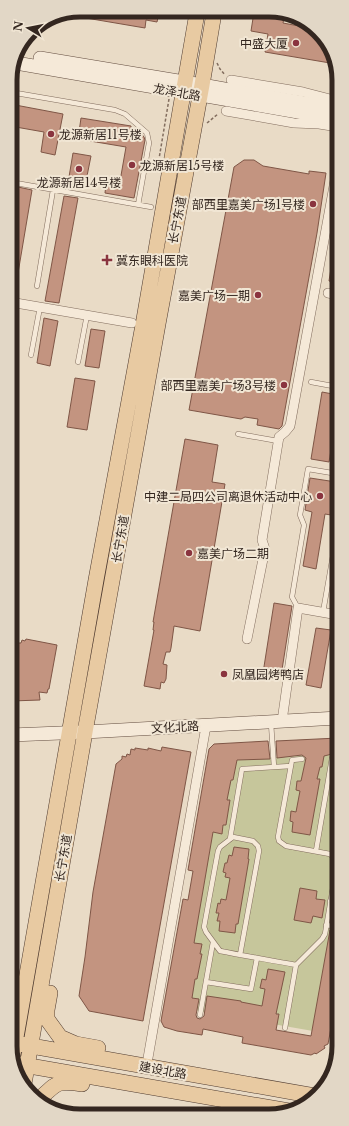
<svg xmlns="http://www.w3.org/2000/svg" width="349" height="1126" font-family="'Libre Baskerville','Noto Sans SC',serif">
	<rect width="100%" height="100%" fill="#e9dbc6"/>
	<!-- green -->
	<path fill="#c6c69b" d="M339 752V888L313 1031 170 1006 214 762Z"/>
	<!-- building -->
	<path fill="#c39480" stroke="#7f5646" d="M283 11 285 13 283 23 315 29 319 31 336 64 265 52 268 34 251 31 254 12Z
		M159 13 157 22 146 20 145 28 86 18 87 15Z
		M10 104 63 114 55 155 41 152 44 132 10 126Z
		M81 118 131 126V128L139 131 144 137 145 140 134 198 105 193 106 184 119 187 126 147 78 139Z
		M73 153 91 156 85 186 68 183Z
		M244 160H254L263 166 309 174V171L326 173 317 233 282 426 279 429 257 425 258 419 245 417 241 419 189 410 234 167Z
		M18 187 32 190 14 297 10 296V234Z
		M64 196 78 198 59 303 45 301Z
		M334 249H338V283L329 281Z
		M44 318 58 321 50 366 37 363Z
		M91 329 105 331 99 368 85 366Z
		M75 378 95 381 87 430 67 427Z
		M322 392 338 395V408L329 462 311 459Z
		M185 439 218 445 212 482 225 484 200 631 174 626 171 648 170 652H166L163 664 167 665 166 679 164 683 161 682 160 689 144 686 154 630H153L154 622H153Z
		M310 478 336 482 331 515 325 514 316 569 303 566 312 512 305 510Z
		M335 585H338V609L331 608Z
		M274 603 292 606 281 676 263 673Z
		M316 628 331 630 321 688 306 685Z
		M26 639 57 645 49 689H48L47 693 39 692 40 700 11 701V686L18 643H21L22 640 25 641Z
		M338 738 339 755 332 754 324 756 322 767H320L317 779H320L310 835 292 832 293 822 290 821 291 811 296 812 300 791 296 790 297 781H301L306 758 302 755 277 758 276 741Z
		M268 741 270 759 237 760 233 780H231L227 800H230L226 825H223L222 834 213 832 194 943 202 944 200 954H202L197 979H195L192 998 199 999 196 1015 197 1018 200 1019 204 1016 207 996 241 1001V1002L262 1006 265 989 260 988 262 979 266 980 268 969 285 972 276 1014H279L276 1030 311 1036 330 930 336 931 339 935V985L328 1044 324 1046 325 1048 316 1054 315 1053 311 1055 242 1043 243 1037 203 1029 202 1035 177 1031 164 1027 161 1021 183 899 188 900 193 871 188 870 209 749 214 744Z
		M162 747 191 752 143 1021 89 1011 79 996 85 957 93 892 116 764 122 759V756L126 757 127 754 130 755 131 749 135 750V748L148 750V748L161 751Z
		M234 847 249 849 248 859H249L238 924H236L235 933 219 931 220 921H217L219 913H216L218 903 220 904 221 899 226 900 230 878 225 877 226 873 223 872 225 863H227L229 855 232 856Z
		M300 888 317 891 316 899 325 900 322 918 313 916 311 923 294 920Z"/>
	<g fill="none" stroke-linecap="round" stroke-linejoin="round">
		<!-- lane casing -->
		<g stroke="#826d5e" stroke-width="5.5">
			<path id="lane" d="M10 92 115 110 125 114 147 133 149 143 138 205
				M10 182 151 207
				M37 286 53 190
				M31 355 40 307
				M78 362 87 315
				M311 382 338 387
				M238 434 278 441
				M298 608 292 597 304 525 300 515 308 469 338 474
				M323 612 338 527
				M271 723 274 767
				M230 839 242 769 291 766
				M316 851 332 758
				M330 901 339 903
				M326 925 339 927
				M240 955 259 851 258 846 253 841 233 837 220 847 218 851 204 927 206 932 220 951C245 956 270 960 296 965L285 1028
				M296 965 322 939 325 934 337 864 336 860 330 854 286 846 279 841 278 837 292 760 302 759
				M206 982 251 989 257 958
				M200 1015 213 942"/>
		</g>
		<!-- street casing -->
		<g stroke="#826d5e" stroke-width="10">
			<path id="street" d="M231 80 303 92 338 101
				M226 111 294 123 319 124 338 127
				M328 293 338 295
				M10 302 132 323
				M247 639 265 549 262 540 279 437 285 432 290 426 338 164
				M282 721 298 608 338 615
				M148 1058 206 726
				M333 1064 339 1030"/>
		</g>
		<!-- secondary casing -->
		<g stroke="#644e41" stroke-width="14">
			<path id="secondary" d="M40 58 202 85 338 109
				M16 63 338 119
				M11 735 85 732 338 718"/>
		</g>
		<!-- primary casing -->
		<g stroke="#503c31" stroke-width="16">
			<path id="primary" d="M50 993 47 1010V1019L60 1037 76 1044 98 1048
				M20 1044 315 1096
				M12 1060 96 580 143 325 197 13
				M18 1064 289 1111
				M24 1084 85 732 158 324 202 85 214 13
				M38 1100C58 1083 55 1080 82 1084"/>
		</g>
		<!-- path -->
		<path stroke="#826d5e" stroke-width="1.5" stroke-dasharray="3 2" stroke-linecap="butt" d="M217 63 220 69 225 75
			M207 123 218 114
			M157 171 169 99"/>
		<!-- lane -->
		<use href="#lane" stroke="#f5e9d8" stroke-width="4.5"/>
		<!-- street -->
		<use href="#street" stroke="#f5e9d8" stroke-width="9"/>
		<!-- secondary -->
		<use href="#secondary" stroke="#f5e9d8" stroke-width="13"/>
		<!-- primary -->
		<use href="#primary" stroke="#e8caa2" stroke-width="15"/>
	</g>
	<!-- markers -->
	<g fill="#8a343f" stroke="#f1e6d4" stroke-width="1.5">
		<circle cx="296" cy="43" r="4"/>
		<circle cx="51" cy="134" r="4"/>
		<circle cx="132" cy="165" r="4"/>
		<circle cx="79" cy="169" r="4"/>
		<circle cx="313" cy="204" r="4"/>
		<path d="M105 254h4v4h4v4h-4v4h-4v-4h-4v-4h4z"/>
		<circle cx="258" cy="295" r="4"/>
		<circle cx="284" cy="385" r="4"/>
		<circle cx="320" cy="496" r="4"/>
		<circle cx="189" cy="553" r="4"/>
		<circle cx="224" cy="674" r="4"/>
	</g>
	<g text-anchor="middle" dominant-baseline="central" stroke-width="4" stroke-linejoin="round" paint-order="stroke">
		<!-- poi labels -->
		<g font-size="12" fill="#342720" stroke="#f1e6d4" text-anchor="end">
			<text x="288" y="43">中盛大厦</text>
			<text x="59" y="134" text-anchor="start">龙源新居11号楼</text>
			<text x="140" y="165" text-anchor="start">龙源新居15号楼</text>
			<text x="79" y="182" text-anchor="middle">龙源新居14号楼</text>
			<text x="305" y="204">部西里嘉美广场1号楼</text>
			<text x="116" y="260" text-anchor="start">冀东眼科医院</text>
			<text x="250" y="295">嘉美广场一期</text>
			<text x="276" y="385">部西里嘉美广场3号楼</text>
			<text x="312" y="496">中建二局四公司离退休活动中心</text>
			<text x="197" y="553" text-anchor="start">嘉美广场二期</text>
			<text x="232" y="674" text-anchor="start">凤凰园烤鸭店</text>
		</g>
		<!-- street labels -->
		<g font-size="12" fill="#342720" stroke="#f1e6d4">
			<text transform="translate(177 92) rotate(10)">龙泽北路</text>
			<text transform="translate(177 220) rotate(-79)">长宁东道</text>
			<text transform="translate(120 539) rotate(-80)">长宁东道</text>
			<text transform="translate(175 727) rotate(-3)">文化北路</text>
			<text transform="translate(63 858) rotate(-80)">长宁东道</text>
			<text transform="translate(163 1070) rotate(10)">建设北路</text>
		</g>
	</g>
	<!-- crop -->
	<path d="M0 0H349V1126H0ZM80 17H269A63 63 0 0 1 332 80V1046A63 63 0 0 1 269 1109H80A63 63 0 0 1 17 1046V80A63 63 0 0 1 80 17Z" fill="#e2d7c6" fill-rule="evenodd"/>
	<path fill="none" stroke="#342720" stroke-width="5" d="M80 17H269A63 63 0 0 1 332 80V1046A63 63 0 0 1 269 1109H80A63 63 0 0 1 17 1046V80A63 63 0 0 1 80 17Z"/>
	<!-- north arrow -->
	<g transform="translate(28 28) rotate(280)" stroke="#f1e6d4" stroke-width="3" paint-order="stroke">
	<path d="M0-3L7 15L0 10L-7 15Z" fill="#342720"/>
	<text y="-6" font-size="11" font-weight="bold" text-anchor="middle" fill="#342720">N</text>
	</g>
</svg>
